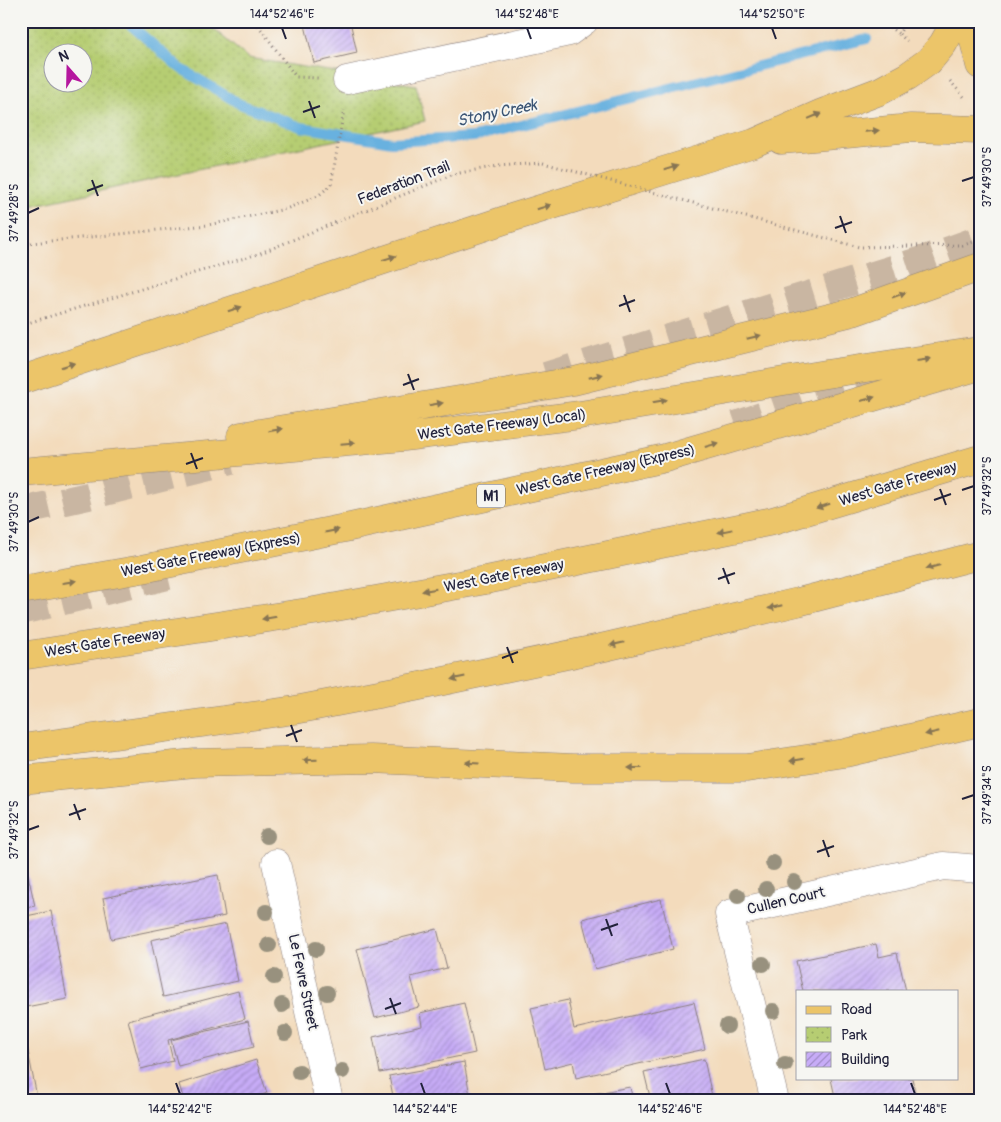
<svg xmlns="http://www.w3.org/2000/svg" width="1001" height="1122" font-family="Pangolin,sans-serif">
	<defs>
		<pattern id="park-dots" width="8" height="8" patternUnits="userSpaceOnUse" patternTransform="scale(1.25)"><rect width="8" height="8" fill="#b6cd72"/><path d="M2 2h.1M6 6h.1" fill="none" stroke="#9cb064" stroke-width="1.8" stroke-linecap="round"/></pattern>
		<pattern id="building-hatch" width="6" height="6" patternUnits="userSpaceOnUse" patternTransform="scale(1.25)"><rect width="6" height="6" fill="#c7acf7"/><path d="M-1 1l2-2M0 6l6-6M5 7l2-2" fill="none" stroke="#a18cc9"/></pattern>
	</defs>
	<rect width="100%" height="100%" fill="#f6f6f2"/>
	<filter id="ink" filterUnits="userSpaceOnUse"><feTurbulence type="fractalNoise" baseFrequency=".02" numOctaves="2"/><feDisplacementMap in="SourceGraphic" scale="10" xChannelSelector="R" yChannelSelector="G"/><feConvolveMatrix kernelMatrix="1 2 1 2 8 2 1 2 1" color-interpolation-filters="sRGB"/></filter>
	<filter id="wash" filterUnits="userSpaceOnUse"><feTurbulence type="fractalNoise" baseFrequency=".0096" numOctaves="4" result="noise"/><feDisplacementMap in="SourceGraphic" scale="20" xChannelSelector="R" yChannelSelector="G"/><feGaussianBlur stdDeviation="1.12" result="paint"/><feColorMatrix in="noise" values="0 0 0 0 0 0 0 0 0 0 0 0 0 0 0 0 0 1.4 0 .05"/><feComposite in="paint" operator="in"/></filter>
	<g filter="url(#wash)">
		<rect width="100%" height="100%" fill="#f3dbbc"/>
		<!-- park -->
		<path fill="url(#park-dots)" stroke="#6c7856" fill-rule="evenodd" d="M21 21H204L248 58 416 85 425 121 21 208ZM52 52H82V82H52Z"/>
		<g fill="none" stroke-linecap="round" stroke-linejoin="round">
			<!-- stream -->
			<path stroke="#67b1df" stroke-width="10" d="M126 21 180 68 240 104 301 127 392 142 474 137 867 39"/>
		</g>
		<g id="blocks">
			<!-- building -->
			<path fill="url(#building-hatch)" d="M304 21H350L357 53 314 63Z
				M21 844 35 906 21 909Z
				M218 875 225 916 111 939 103 898Z
				M661 899 673 949 595 969 582 919Z
				M51 911 67 999 21 1008V917Z
				M226 924 238 981 163 997 151 940Z
				M437 929 447 968 411 977 419 1007 375 1018 357 949Z
				M876 944 879 957 897 953 906 991H803L796 961Z
				M238 991 245 1019 168 1040 173 1061 141 1069 128 1020Z
				M568 1000 574 1029 694 1002 705 1049 576 1078 573 1062 545 1069 531 1008Z
				M464 1003 475 1053 380 1073 373 1037 422 1026 420 1013Z
				M248 1021 254 1047 178 1066 171 1040Z
				M26 1041 37 1097 21 1100V1042Z
				M704 1059 713 1101H651L644 1072Z
				M256 1060 267 1093 243 1101H184L179 1084Z
				M464 1062 471 1101H394L389 1076Z
				M834 1078H912L917 1101H836L831 1079Z
				M630 1087 633 1101H588L586 1095Z"/>
		</g>
	</g>
	<g filter="url(#ink)">
		<use href="#blocks" fill-opacity="0" stroke="#8a7e7c" stroke-width="1"/>
		<g fill="none" stroke-linecap="round" stroke-linejoin="round">
			<!-- highway-tunnel -->
			<path stroke="#c9b6a2" stroke-width="28" stroke-dasharray="28 14" stroke-linecap="butt" d="M546 376 922 260 980 239
				M736 425 889 371
				M21 511 88 496 231 461
				M21 611 168 576"/>
			<!-- minor casing -->
			<g stroke="#8a7e7c" stroke-width="29">
				<path id="minor" d="M347 80 569 32 584 21
					M276 863 329 1101
					M775 1101 729 914 943 866 980 869"/>
			</g>
			<!-- major casing -->
			<g stroke="#8a7e7c" stroke-width="29">
				<path id="major" d="M969 21 980 65"/>
			</g>
			<!-- highway casing -->
			<g stroke="#8a7e7c" stroke-width="29">
				<path id="highway" d="M781 140 911 128 980 130
					M21 380 514 217 754 143 822 113 880 91 908 76 929 61 943 44 956 21
					M241 436 574 381 853 312 980 267
					M21 472 404 437 580 415 826 374 979 351
					M21 590 142 569 350 527 665 458 980 366
					M21 656 314 611 486 580 773 521 980 459
					M21 748 295 710 415 687 605 647 798 602 980 555
					M21 780 195 763 371 759 573 768H747L845 753 980 722"/>
			</g>
			<!-- path -->
			<path stroke="#8a7e7c" stroke-width="3" stroke-dasharray="1 4" stroke-linecap="butt" d="M255 21 296 77 319 78
				M881 21 899 34
				M906 21 899 34 907 41
				M950 81 966 99
				M21 244 208 225 286 209 318 196 331 185 344 110
				M21 325 258 254 454 174 498 166 543 163"/>
			<!-- minor -->
			<use href="#minor" stroke="#fff" stroke-width="28"/>
			<!-- major -->
			<use href="#major" stroke="#ecc569" stroke-width="28"/>
			<!-- highway -->
			<use href="#highway" stroke="#ecc569" stroke-width="28"/>
			<!-- path-bridge -->
			<path stroke="#8a7e7c" stroke-width="3" stroke-dasharray="1 4" stroke-linecap="butt" d="M543 163 859 247 963 245 980 240"/>
		</g>
		<!-- trees -->
		<g fill="#98917e">
			<circle cx="267" cy="836" r="8"/>
			<circle cx="773" cy="863" r="8"/>
			<circle cx="794" cy="882" r="8"/>
			<circle cx="766" cy="889" r="8"/>
			<circle cx="738" cy="896" r="8"/>
			<circle cx="266" cy="912" r="8"/>
			<circle cx="269" cy="945" r="8"/>
			<circle cx="316" cy="949" r="8"/>
			<circle cx="763" cy="964" r="8"/>
			<circle cx="274" cy="977" r="8"/>
			<circle cx="327" cy="993" r="8"/>
			<circle cx="282" cy="1005" r="8"/>
			<circle cx="773" cy="1011" r="8"/>
			<circle cx="727" cy="1026" r="8"/>
			<circle cx="285" cy="1033" r="8"/>
			<circle cx="785" cy="1064" r="8"/>
			<circle cx="342" cy="1071" r="8"/>
			<circle cx="299" cy="1072" r="8"/>
		</g>
		<!-- one-way arrows -->
		<defs><path id="oneway-solid" d="M-6-.8H1V-3.2L6.5 0L1 3.2V.8H-6Z" transform="scale(1.25)"/></defs>
		<g fill="#877452">
			<use href="#oneway-solid" transform="translate(815 116) rotate(-23)"/>
			<use href="#oneway-solid" transform="translate(872 131) rotate(-5)"/>
			<use href="#oneway-solid" transform="translate(671 168) rotate(-17)"/>
			<use href="#oneway-solid" transform="translate(544 207) rotate(-17)"/>
			<use href="#oneway-solid" transform="translate(389 258) rotate(-18)"/>
			<use href="#oneway-solid" transform="translate(899 295) rotate(-19)"/>
			<use href="#oneway-solid" transform="translate(235 309) rotate(-18)"/>
			<use href="#oneway-solid" transform="translate(754 337) rotate(-14)"/>
			<use href="#oneway-solid" transform="translate(924 360) rotate(-8)"/>
			<use href="#oneway-solid" transform="translate(68 365) rotate(-18)"/>
			<use href="#oneway-solid" transform="translate(596 376) rotate(-14)"/>
			<use href="#oneway-solid" transform="translate(868 399) rotate(-16)"/>
			<use href="#oneway-solid" transform="translate(660 401) rotate(-10)"/>
			<use href="#oneway-solid" transform="translate(436 404) rotate(-9)"/>
			<use href="#oneway-solid" transform="translate(276 430) rotate(-10)"/>
			<use href="#oneway-solid" transform="translate(348 443) rotate(-5)"/>
			<use href="#oneway-solid" transform="translate(712 445) rotate(-16)"/>
			<use href="#oneway-solid" transform="translate(823 506) rotate(163)"/>
			<use href="#oneway-solid" transform="translate(332 531) rotate(-12)"/>
			<use href="#oneway-solid" transform="translate(725 531) rotate(168)"/>
			<use href="#oneway-solid" transform="translate(933 567) rotate(165)"/>
			<use href="#oneway-solid" transform="translate(69 582) rotate(-10)"/>
			<use href="#oneway-solid" transform="translate(429 590) rotate(170)"/>
			<use href="#oneway-solid" transform="translate(775 607) rotate(167)"/>
			<use href="#oneway-solid" transform="translate(269 618) rotate(171)"/>
			<use href="#oneway-solid" transform="translate(617 644) rotate(167)"/>
			<use href="#oneway-solid" transform="translate(458 678) rotate(168)"/>
			<use href="#oneway-solid" transform="translate(932 733) rotate(167)"/>
			<use href="#oneway-solid" transform="translate(310 760) rotate(179)"/>
			<use href="#oneway-solid" transform="translate(797 760) rotate(171)"/>
			<use href="#oneway-solid" transform="translate(472 763) rotate(-177)"/>
			<use href="#oneway-solid" transform="translate(635 768) rotate(180)"/>
		</g>
	</g>
	<!-- ticks -->
	<path fill="none" stroke="#22223b" stroke-width="2" d="M282 28 286 39M527 28 531 39M772 28 776 39M309 101 315 118M303 112 320 106M92 180 98 196M962 181 974 177M87 191 103 185M28 213 39 208M840 216 846 233M835 228 852 222M624 295 630 312M619 306 635 300M408 374 414 390M403 385 419 379M191 453 197 469M186 464 203 458M940 489 946 505M962 490 974 486M934 500 951 494M28 522 39 517M723 568 729 584M718 579 735 573M507 647 513 663M502 658 518 652M291 725 297 742M286 736 302 730M962 799 974 795M74 804 80 820M69 815 86 809M28 830 39 826M823 840 829 857M817 852 834 846M606 919 612 936M601 930 618 924M390 998 396 1014M385 1009 401 1003M176 1083 180 1094M421 1083 425 1094M666 1083 670 1094M911 1083 915 1094"/>
	<g text-anchor="middle" dominant-baseline="central" stroke-width="4" stroke-linejoin="round" paint-order="stroke">
		<!-- shield labels -->
		<rect fill="#f6f6f2" stroke="#626272" stroke-width="1" x="477" y="484.5" width="28" height="23" rx="4"/>
		<g font-size="14" font-weight="bold" fill="#22223b">
			<text x="491" y="496">M1</text>
		</g>
		<!-- street labels -->
		<g font-size="15" fill="#22223b" stroke="#f6f6f2">
			<text transform="translate(404 183) rotate(-21)">Federation Trail</text>
			<text transform="translate(502 425) rotate(-7)">West Gate Freeway (Local)</text>
			<text transform="translate(606 470) rotate(-13)">West Gate Freeway (Express)</text>
			<text transform="translate(898 484) rotate(-17)">West Gate Freeway</text>
			<text transform="translate(211 555) rotate(-11)">West Gate Freeway (Express)</text>
			<text transform="translate(504 576) rotate(-11)">West Gate Freeway</text>
			<text transform="translate(105 643) rotate(-9)">West Gate Freeway</text>
			<text transform="translate(786 901) rotate(-13)">Cullen Court</text>
			<text transform="translate(303 982) rotate(78)">Le Fevre Street</text>
		</g>
		<!-- water labels -->
		<g font-size="16" font-style="italic" fill="#3a5474" stroke="#f6f6f2">
			<text transform="translate(497 113) rotate(-12)">Stony Creek</text>
		</g>
	</g>
	<!-- margin -->
	<rect width="1001" height="1122" fill="none" stroke="#f6f6f2" stroke-width="55"/>
	<!-- legend -->
	<rect x="796" y="990" width="162" height="90" fill="#f6f6f2" stroke="#a1a1a9"/>
	<rect x="806" y="1006" width="25" height="8" fill="#ecc569" stroke="#a1a1a9"/>
	<text x="841" y="1014" font-size="15" fill="#22223b">Road</text>
	<rect x="806" y="1027" width="25" height="15" fill="url(#park-dots)" stroke="#a1a1a9"/>
	<text x="841" y="1040" font-size="15" fill="#22223b">Park</text>
	<rect x="806" y="1052" width="25" height="15" fill="url(#building-hatch)" stroke="#a1a1a9"/>
	<text x="841" y="1064" font-size="15" fill="#22223b">Building</text>
	<!-- north arrow -->
	<g transform="translate(68 68) rotate(340)"><circle r="24" fill="#f6f6f2" stroke="#a1a1a9"/>
	<path d="M0-4L9 19L0 12L-9 19Z" fill="#b5179e"/>
	<text y="-8" font-size="14" font-weight="bold" text-anchor="middle" fill="#22223b">N</text>
	</g>
	<rect x="28" y="28" width="946" height="1066" fill="none" stroke="#22223b" stroke-width="2"/>
	<g font-size="12" text-anchor="middle" fill="#22223b">
		<text x="282" y="18">144°52'46"E</text>
		<text x="527" y="18">144°52'48"E</text>
		<text x="772" y="18">144°52'50"E</text>
		<text transform="translate(987 177) rotate(-90)" y="4">37°49'30"S</text>
		<text transform="translate(14 213) rotate(-90)" y="4">37°49'28"S</text>
		<text transform="translate(987 486) rotate(-90)" y="4">37°49'32"S</text>
		<text transform="translate(14 522) rotate(-90)" y="4">37°49'30"S</text>
		<text transform="translate(987 795) rotate(-90)" y="4">37°49'34"S</text>
		<text transform="translate(14 830) rotate(-90)" y="4">37°49'32"S</text>
		<text x="180" y="1113">144°52'42"E</text>
		<text x="425" y="1113">144°52'44"E</text>
		<text x="670" y="1113">144°52'46"E</text>
		<text x="915" y="1113">144°52'48"E</text>
	</g>
</svg>
